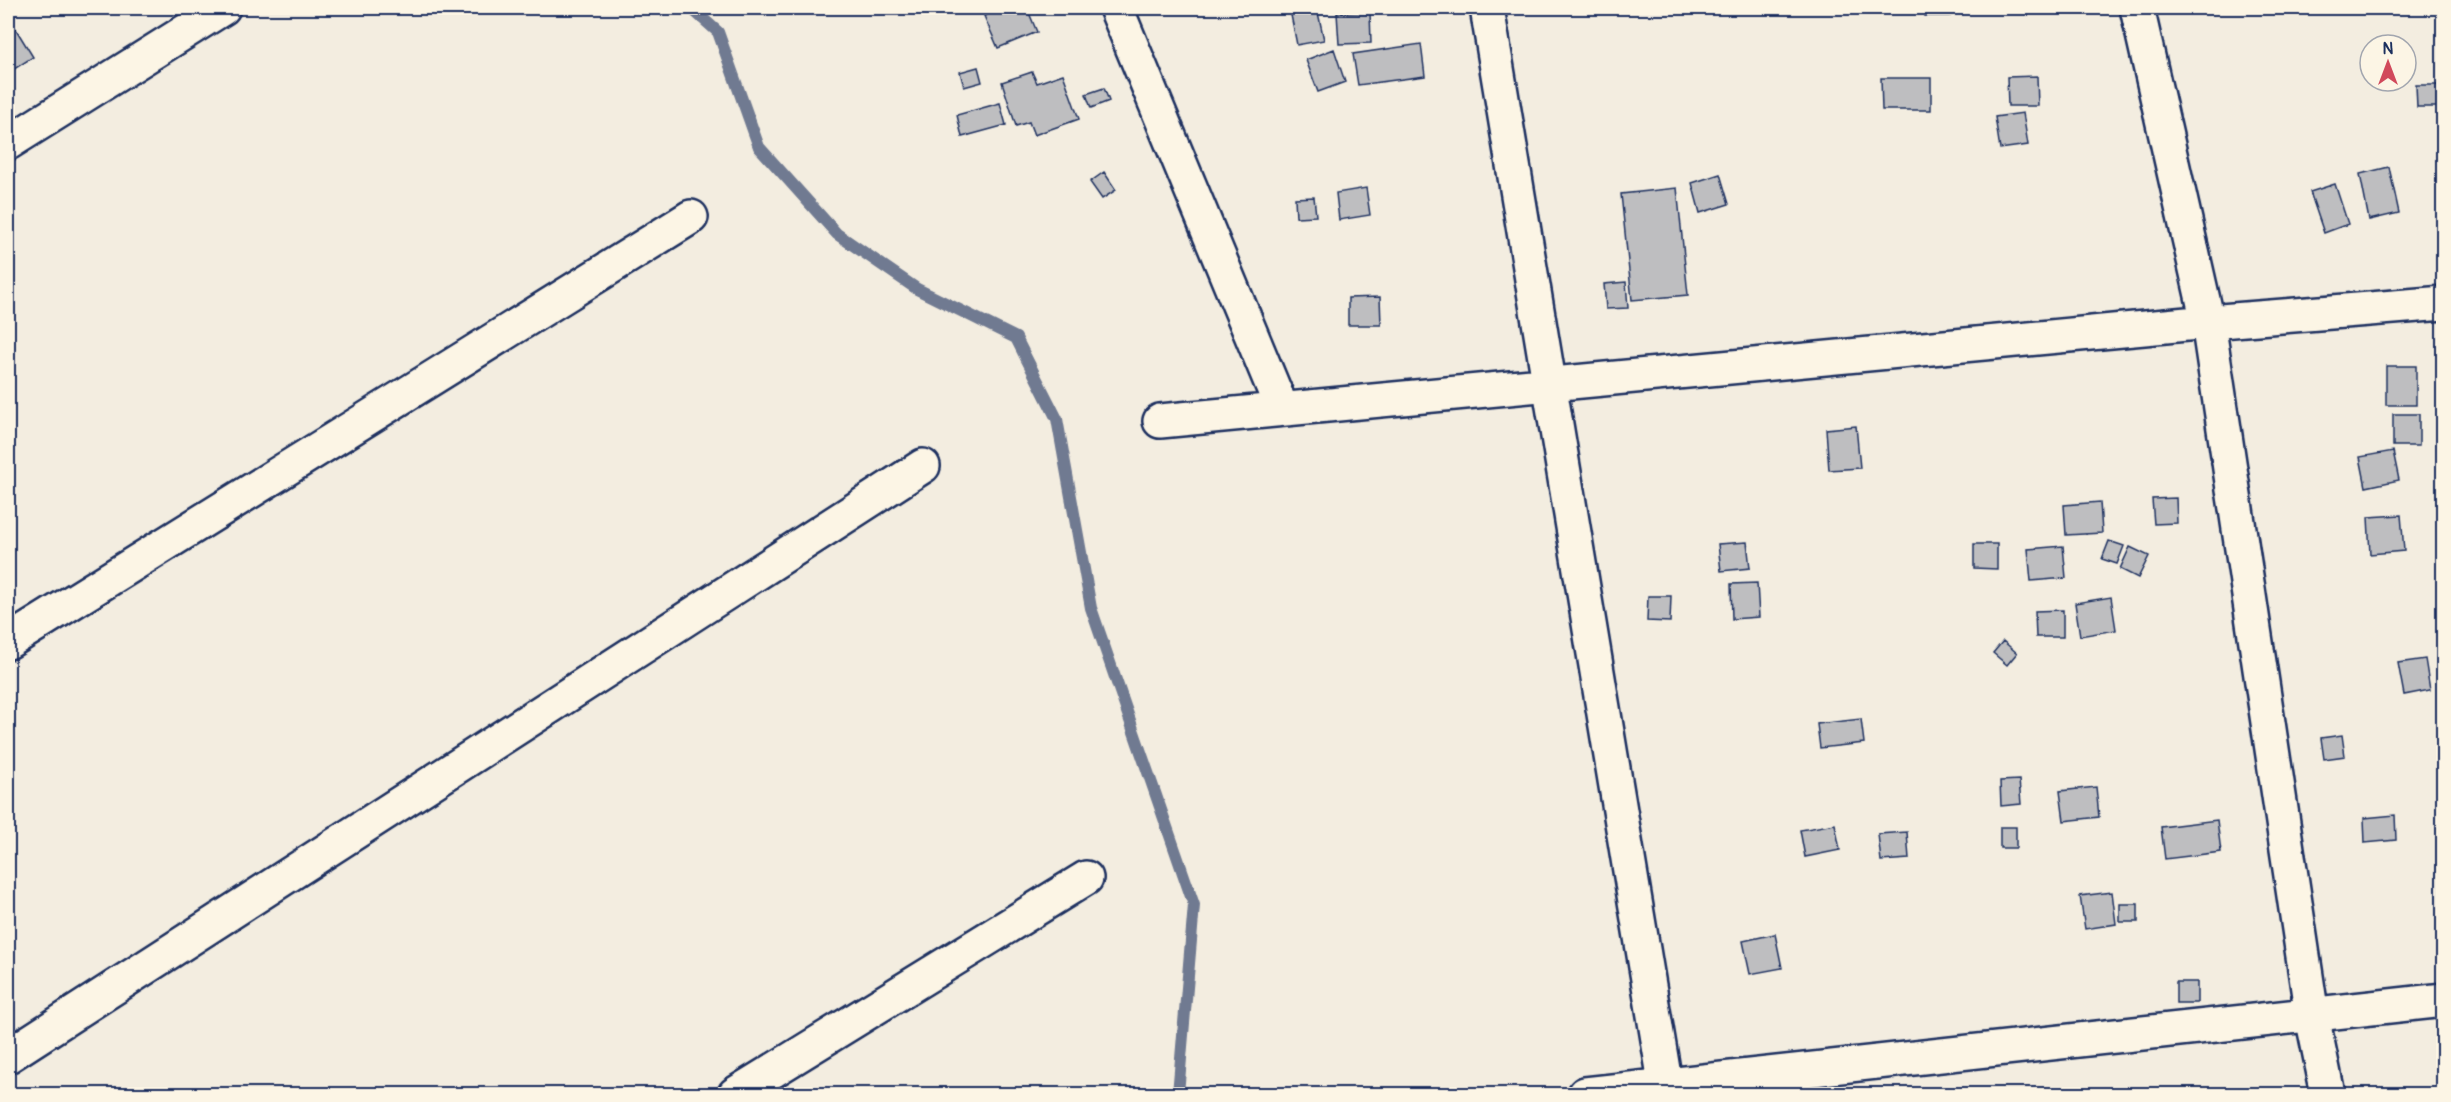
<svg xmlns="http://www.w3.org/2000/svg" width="2451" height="1102" font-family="Pangolin,sans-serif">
	<rect width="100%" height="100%" fill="#f3ede0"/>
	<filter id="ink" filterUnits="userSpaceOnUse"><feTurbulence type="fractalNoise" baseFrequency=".0167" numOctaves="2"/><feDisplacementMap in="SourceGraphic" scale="12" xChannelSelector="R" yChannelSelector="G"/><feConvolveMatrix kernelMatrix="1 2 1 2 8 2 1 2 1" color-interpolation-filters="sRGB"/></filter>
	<g filter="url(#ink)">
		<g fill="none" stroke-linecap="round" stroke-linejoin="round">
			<!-- stream -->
			<path stroke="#707a91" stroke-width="12" d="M691 8 718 32 759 147 837 234 917 289 1016 338 1057 419 1091 608 1194 905 1178 1094"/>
		</g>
		<!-- building -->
		<path fill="#bebec0" stroke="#1b2f5e" stroke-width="1.5" d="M1004 8H1027L1037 32 998 48 984 16Z
			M1302 8H1317L1324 40 1297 45 1290 10Z
			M1925 8H1950V16H1925Z
			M2258 8H2308V11L2258 12Z
			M1370 12 1371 43 1339 44 1337 13Z
			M14 26 33 57 8 73V31Z
			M1421 44 1425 76 1358 85 1353 54Z
			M1334 49 1345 82 1318 92 1306 60Z
			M978 67 982 82 964 87 960 72Z
			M1032 72 1037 83 1063 74 1079 119 1034 135 1029 122 1016 126 1002 82Z
			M2037 76 2038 106H2008L2007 77Z
			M2443 76H2444V107H2417L2416 85H2443Z
			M1881 78H1931V110H1882Z
			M1104 88 1109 101 1091 108 1086 94Z
			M1000 103 1006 125 962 137 957 115Z
			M2023 113 2028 145 2000 149 1995 117Z
			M2389 167 2399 213 2369 220 2360 174Z
			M1104 172 1116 190 1102 199 1090 182Z
			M1720 174 1729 204 1700 213 1692 183Z
			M2335 184 2348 224 2324 233 2310 192Z
			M1366 188 1370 215 1339 220 1336 193Z
			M1677 188 1688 295 1632 300 1621 194Z
			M1314 197 1316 216 1296 217 1295 198Z
			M1626 282 1628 308 1606 309 1604 284Z
			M1380 297 1381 325H1348V298Z
			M2386 366H2416V405H2386Z
			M2393 414H2419V446H2393Z
			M1856 426 1860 468 1829 470 1826 429Z
			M2393 451 2399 480 2366 487 2360 457Z
			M2176 498 2177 523 2154 524 2152 499Z
			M2100 502 2102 533 2066 535 2064 505Z
			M2401 515 2404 551 2370 554 2368 517Z
			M2109 541 2124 546 2117 564 2102 559Z
			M1747 542 1750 568 1721 571 1718 544Z
			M1974 544H1997V569L1974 568Z
			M2063 546 2066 578 2031 581 2028 549Z
			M2130 547 2149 556 2138 578 2120 569Z
			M1757 583 1759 617 1732 619 1731 584Z
			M1648 596H1671L1670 622 1647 621Z
			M2111 597 2116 630 2080 636 2075 603Z
			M2063 610V637H2036L2035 611Z
			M2003 641 2017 653 2007 665 1993 653Z
			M2425 659 2430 690 2404 695 2398 663Z
			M1861 719 1864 743 1820 748 1817 724Z
			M2342 735 2345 756 2324 759 2321 738Z
			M2019 780 2021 804 2001 806 2000 781Z
			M2096 787 2099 817 2064 821 2060 791Z
			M2395 815 2396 840 2365 843 2364 818Z
			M2217 820 2221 852 2165 859 2161 827Z
			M1835 824 1840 850 1805 857 1800 830Z
			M2000 827H2016V848H2000Z
			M1907 832 1909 859 1881 861 1878 834Z
			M2112 892 2116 924 2085 929 2080 896Z
			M2120 904H2138V922H2120Z
			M1775 934 1782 968 1750 974 1743 941Z
			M2176 982H2197V1003H2176Z"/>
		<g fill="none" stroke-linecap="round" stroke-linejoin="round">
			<!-- minor casing -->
			<g stroke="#1b2f5e" stroke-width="38">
				<path id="minor" d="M1116 8 1282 409
					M1487 8 1667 1094
					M2137 8 2208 322 2312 1016 2328 1094
					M8 143 223 8
					M1160 421 2208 322 2444 303
					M8 642 691 217
					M8 1056 923 466
					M735 1094 1086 878
					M1585 1094 2444 1000"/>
			</g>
			<!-- minor -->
			<use href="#minor" stroke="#fcf5e5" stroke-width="33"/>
		</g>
	</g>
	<!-- margin -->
	<rect width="2451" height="1102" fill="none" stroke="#fcf5e5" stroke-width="30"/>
	<rect x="15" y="15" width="2421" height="1072" fill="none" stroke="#1b2f5e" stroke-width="2" filter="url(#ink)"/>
	<!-- north arrow -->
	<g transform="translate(2388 63)"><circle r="28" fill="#fcf5e5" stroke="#a2a6af" stroke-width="1.5"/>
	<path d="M0-4.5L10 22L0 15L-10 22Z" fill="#d1495b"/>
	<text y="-9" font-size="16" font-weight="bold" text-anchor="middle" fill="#1b2f5e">N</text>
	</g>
</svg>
